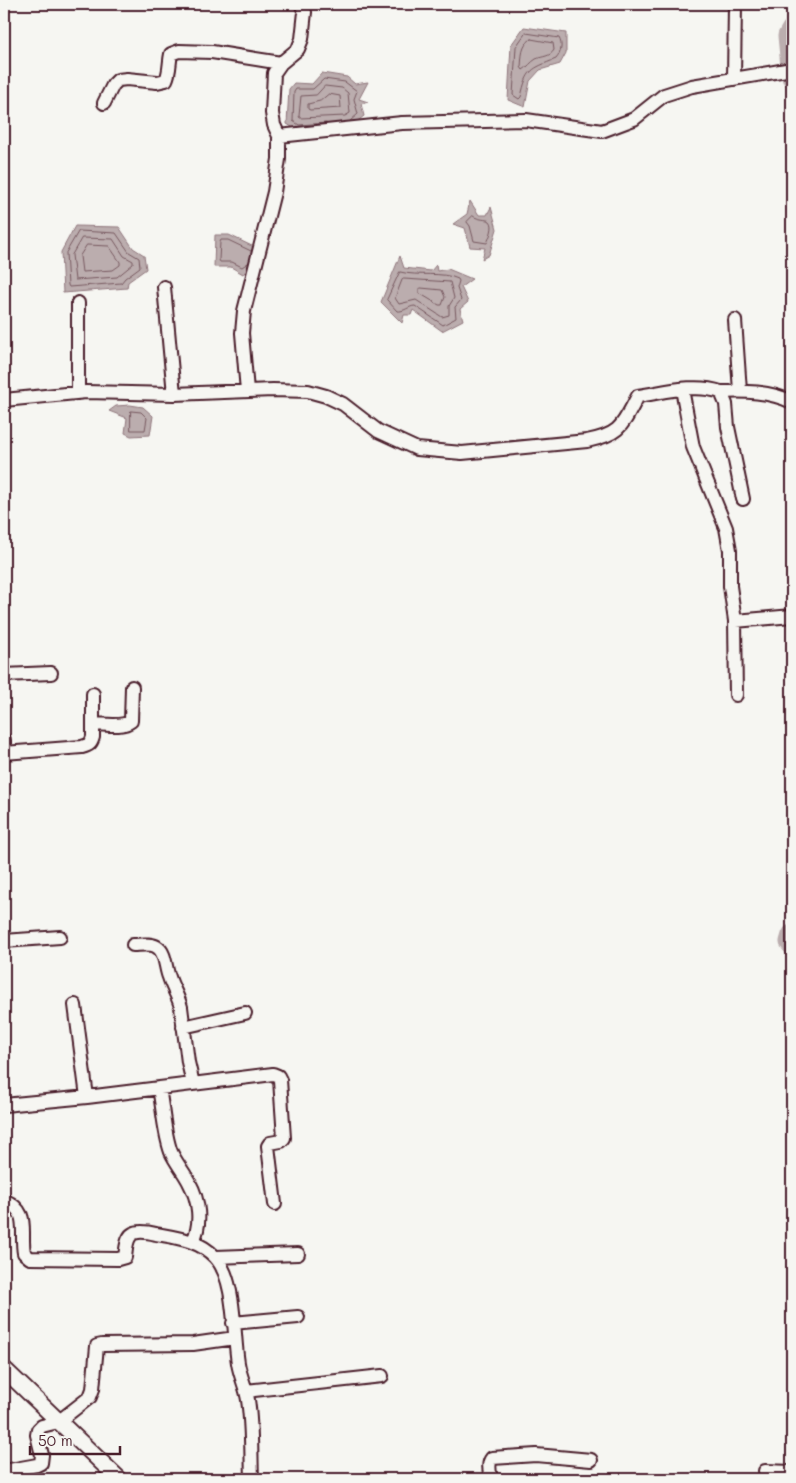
<svg xmlns="http://www.w3.org/2000/svg" width="796" height="1483" font-family="Mali,sans-serif">
	<rect width="100%" height="100%" fill="#f6f6f2"/>
	<filter id="ink" filterUnits="userSpaceOnUse"><feTurbulence type="fractalNoise" baseFrequency=".02" numOctaves="2"/><feDisplacementMap in="SourceGraphic" scale="10" xChannelSelector="R" yChannelSelector="G"/><feConvolveMatrix kernelMatrix="1 2 1 2 8 2 1 2 1" color-interpolation-filters="sRGB"/></filter>
	<g filter="url(#ink)">
		<!-- water -->
		<path fill="#bbadae" stroke="#8e747a" d="M524 27 566 33V53L560 64 540 70 530 81 525 107 508 100 511 45Z
			M322 73 347 77 355 84 368 82 359 99 368 102 361 104 364 116 350 127 297 130 287 124 289 89 294 83 312 84Z
			M470 201 479 215H487L491 207 497 229 489 255 482 259 485 248 470 247 465 228 453 224 467 214Z
			M75 226 119 227 133 248 144 255 146 269 128 282 127 288 63 293 61 252Z
			M215 235H229L258 249 256 263 243 274 231 267H214Z
			M400 256 404 268 431 271 436 265 437 271 448 269 472 279 461 287 468 302 460 309 463 320 442 331 413 310 411 315H404L402 323 381 302Z
			M130 405 143 407 153 416 150 435 131 436 125 433 127 418 109 411 116 406Z"/>
		<g fill="none" stroke-linecap="round" stroke-linejoin="round">
			<!-- shore -->
			<path stroke="#77585f" stroke-width="1" d="M526 33 559 38C563 45 561 53 556 59 531 69 527 69 521 97L519 99 513 95 516 47Z
				M531 39 553 43 554 50C550 57 543 56 536 59 531 62 528 67 523 70L521 67C522 56 521 46 531 39Z
				M325 86 342 88 348 93 350 113 345 116 300 118 299 116 301 96 316 95Z
				M329 94 340 96 341 108 310 110 308 109V104L320 101Z
				M326 123 299 125 293 121 294 92 296 89H313L324 79 345 82 357 91 354 99 358 114 350 121
				M473 216C478 220 487 219 490 221 495 226 489 238 487 243L474 241 470 226 467 222Z
				M79 231 116 233 129 252 139 258 140 267 125 278 121 283 69 287 68 285 66 253Z
				M82 238 113 239 124 256 133 261V264L117 277 75 280 72 255Z
				M87 245 109 246 120 262V265L113 270 82 272 80 256Z
				M248 263 242 267 232 262H220L219 260 220 242 221 240H228L251 251
				M400 272C419 277 441 271 458 279L459 281 457 288 461 300 455 307 456 318 443 325 415 306C409 306 404 312 397 311L387 300Z
				M404 279 450 282 454 298 449 306V315L442 317 416 300 399 304 395 298 402 280Z
				M421 288 442 290 445 297 442 305H439L419 293V290Z
				M131 411 141 412 147 418 145 430H131Z"/>
			<!-- river -->
			<path stroke="#bbadae" stroke-width="21" d="M792 29 788 36 792 77
				M792 935 790 942 792 945"/>
			<!-- minor casing -->
			<g stroke="#4a1f2b" stroke-width="16">
				<path id="minor" d="M734 79 735 4
					M104 103 113 85 118 80 127 79 157 82 166 80C170 72 169 63 171 54L179 51 212 52 281 63
					M279 136 402 123 526 120 602 131 634 119 664 95 692 86 792 69
					M164 287 174 394
					M78 303V393
					M735 320 740 391
					M682 389 693 447 726 528 730 550V586L735 621 736 695
					M247 391 242 333 244 311 274 192 279 159V136L274 125 272 113 274 73 281 63 298 49 302 39 305 12 301 4
					M721 392C744 391 770 391 792 402
					M4 400 86 392 174 394 273 390 308 391 326 396 343 404 378 431 417 449 462 453 587 441C622 434 622 425 638 396 665 392 695 383 721 392L726 404 728 427 743 499
					M735 621 792 616
					M4 675 51 673
					M93 724C105 724 122 728 131 721L132 687
					M4 740V751
					M4 753 82 747C89 745 91 744 93 737V694
					M4 941 60 937
					M133 945C140 945 151 943 157 947 166 952 165 968 169 977 172 987 178 996 181 1007L188 1062 193 1084
					M75 1005 87 1097
					M183 1027 245 1013
					M159 1088C163 1109 164 1133 171 1152 176 1163 184 1172 189 1182 199 1200 202 1223 193 1241
					M4 1105 87 1097 273 1074 278 1076 280 1080 284 1138 281 1141 270 1143 268 1146 275 1204
					M4 1200C31 1212 20 1230 24 1253L30 1258 118 1259 125 1257C126 1251 126 1243 129 1238 133 1229 148 1232 156 1234 178 1238 199 1240 215 1257 236 1279 233 1333 238 1363 240 1376 246 1387 248 1400 252 1426 251 1453 252 1479
					M216 1257 298 1254
					M233 1323 298 1317
					M246 1391 382 1376
					M4 1471 37 1465 41 1463 42 1455 37 1435 38 1430 42 1426 58 1422 90 1397 93 1389 97 1346 102 1345 193 1344 235 1338
					M765 1471 792 1472
					M491 1479C490 1472 487 1464 492 1458L536 1455 591 1460"/>
			</g>
			<!-- tertiary casing -->
			<g stroke="#4a1f2b" stroke-width="19">
				<path id="tertiary" d="M4 1369 119 1479"/>
			</g>
			<!-- minor -->
			<use href="#minor" stroke="#f6f6f2" stroke-width="12"/>
			<!-- tertiary -->
			<use href="#tertiary" stroke="#f6f6f2" stroke-width="15"/>
		</g>
	</g>
	<!-- margin -->
	<rect width="796" height="1483" fill="none" stroke="#f6f6f2" stroke-width="20"/>
	<rect x="10" y="10" width="776" height="1463" fill="none" stroke="#4a1f2b" stroke-width="2" filter="url(#ink)"/>
	<!-- scale -->
	<path d="M30 1446v8h90v-8" fill="none" stroke="#4a1f2b" stroke-width="2.5"/>
	<text x="38" y="1446" font-size="15" fill="#4a1f2b" stroke="#f6f6f2" stroke-width="4" paint-order="stroke">50 m</text>
</svg>
